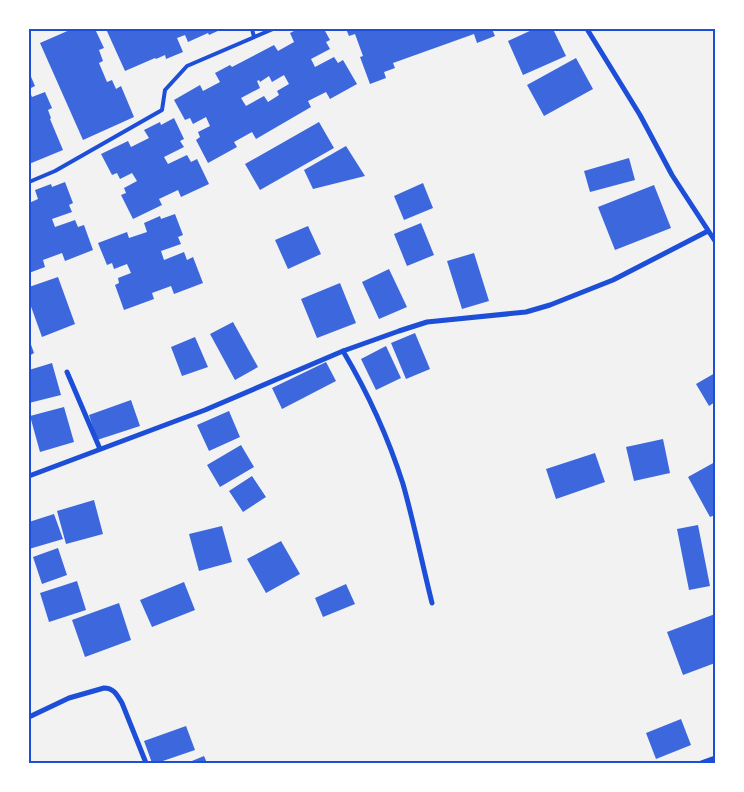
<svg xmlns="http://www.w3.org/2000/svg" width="744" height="792" font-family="Lora,serif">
	<rect width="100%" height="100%" fill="#f2f2f2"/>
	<!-- building -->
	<path fill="#3d67dc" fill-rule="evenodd" d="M72 29H95L104 48 99 50 103 61 99 63 107 82 112 80 116 89 121 86 134 117 83 140 40 43Z
		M106 29H222L209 35 208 33 188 42 185 35 177 38 183 52 166 59 165 55 156 59 155 58 125 71Z
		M298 29H324L330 40 326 42 330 49 311 59 315 67 334 57 338 63 343 60 357 84 330 99 326 92 308 101 311 107 256 139 252 132 234 142 237 147 208 163 196 140 200 137 198 132 210 126 206 117 193 124 190 118 185 120 174 100 200 85 203 91 220 82 215 73 230 65 232 67 274 45 278 51 294 42 290 33ZM284 75 289 84 277 91 279 95 268 102 264 96 246 106 241 98 260 88 257 81 259 80 260 82 269 76 272 82Z
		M346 29H492L495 36 477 43 474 34 393 63 395 68 384 72 386 78 370 84 360 57 363 56 355 34 349 36Z
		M534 29H553L566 56 523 75 508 41Z
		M576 58 593 89 544 116 527 85Z
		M29 72 35 86 29 89Z
		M29 90 32 97 45 92 52 108 48 110 51 118 50 119 63 150 29 164Z
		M174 118 184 139 180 141 184 147 164 157 168 164 187 155 191 162 197 159 209 184 181 197 178 190 159 199 162 205 133 219 121 195 126 193 124 188 137 181 132 173 120 179 117 173 112 175 101 154 128 141 131 147 149 138 144 130 160 122 161 125Z
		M319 122 334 148 260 190 245 164Z
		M346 146 365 176 313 189 304 170Z
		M629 158 635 180 590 192 584 171Z
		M65 182 73 203 69 205 72 212 52 219 55 227 75 220 78 227 84 225 93 250 65 261 62 253 43 260 45 267 29 273V203L38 199 35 190 51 184 52 187Z
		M423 183 433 208 404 220 394 196Z
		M654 185 671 228 615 250 598 207Z
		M175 214 183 235 178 237 181 244 161 251 164 260 184 252 187 260 193 257 203 283 174 294 171 286 152 293 154 299 124 310 115 285 119 283 118 278 131 273 127 264 114 269 112 263 107 265 98 243 127 232 129 238 147 232 144 223 160 216 161 219Z
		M421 223 434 255 407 266 394 234Z
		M308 226 321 254 288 269 275 240Z
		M474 253 489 301 462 309 447 261Z
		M389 269 407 307 379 319 362 282Z
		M58 277 75 324 42 337 29 301V287Z
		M340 283 356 323 317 338 301 299Z
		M233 322 258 367 235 380 210 334Z
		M415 333 430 369 406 379 391 343Z
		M195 337 208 367 182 376 171 347Z
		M29 339 34 353 29 356Z
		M386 346 401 378 376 390 361 359Z
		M326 362 336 381 282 409 272 388Z
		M52 363 61 395 29 403V370Z
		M715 373V402L709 406 696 384Z
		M131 400 140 426 97 440 89 415Z
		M64 407 74 442 40 452 30 416Z
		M229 411 240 437 209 451 197 425Z
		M663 439 670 473 634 481 626 447Z
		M241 445 254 467 220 487 207 465Z
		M595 453 605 482 556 499 546 469Z
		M715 462V515L710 517 688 477Z
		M252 476 266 497 243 512 229 491Z
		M94 500 103 534 66 544 57 511Z
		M54 514 63 539 29 549V522Z
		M698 525 710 586 689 590 677 529Z
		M222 526 232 562 199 571 189 534Z
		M281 541 300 574 266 593 247 559Z
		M58 548 67 575 42 584 33 557Z
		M77 581 86 610 49 622 40 593Z
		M184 582 195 610 152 627 140 600Z
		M346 584 355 604 323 617 315 598Z
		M119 603 131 640 85 657 72 620Z
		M715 614V663L683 675 667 632Z
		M681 719 691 745 656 759 646 733Z
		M186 726 195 750 157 763H152L144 741Z
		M204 756 207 763H187Z"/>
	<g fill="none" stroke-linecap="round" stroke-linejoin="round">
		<!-- service -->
		<path stroke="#1d4ed8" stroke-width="4" d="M252 29 254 37
			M29 182 55 171 162 110 165 90 187 66 273 29"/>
		<!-- minor -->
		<path stroke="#1d4ed8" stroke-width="5" d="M587 29 640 115 672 175 715 241
			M343 351C368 393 388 437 403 484 414 523 422 563 432 603
			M67 372 100 449
			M29 476 205 410 343 351 399 331 427 322 526 312 550 305 613 280 708 231
			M29 717 69 698 104 688C114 688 117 695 122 703L146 763
			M701 763 715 758"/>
	</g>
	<!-- border -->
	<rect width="744" height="792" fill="none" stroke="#ffffff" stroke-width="60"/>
	<rect x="30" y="30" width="684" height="732" fill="none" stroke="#1d4ed8" stroke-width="2"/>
</svg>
